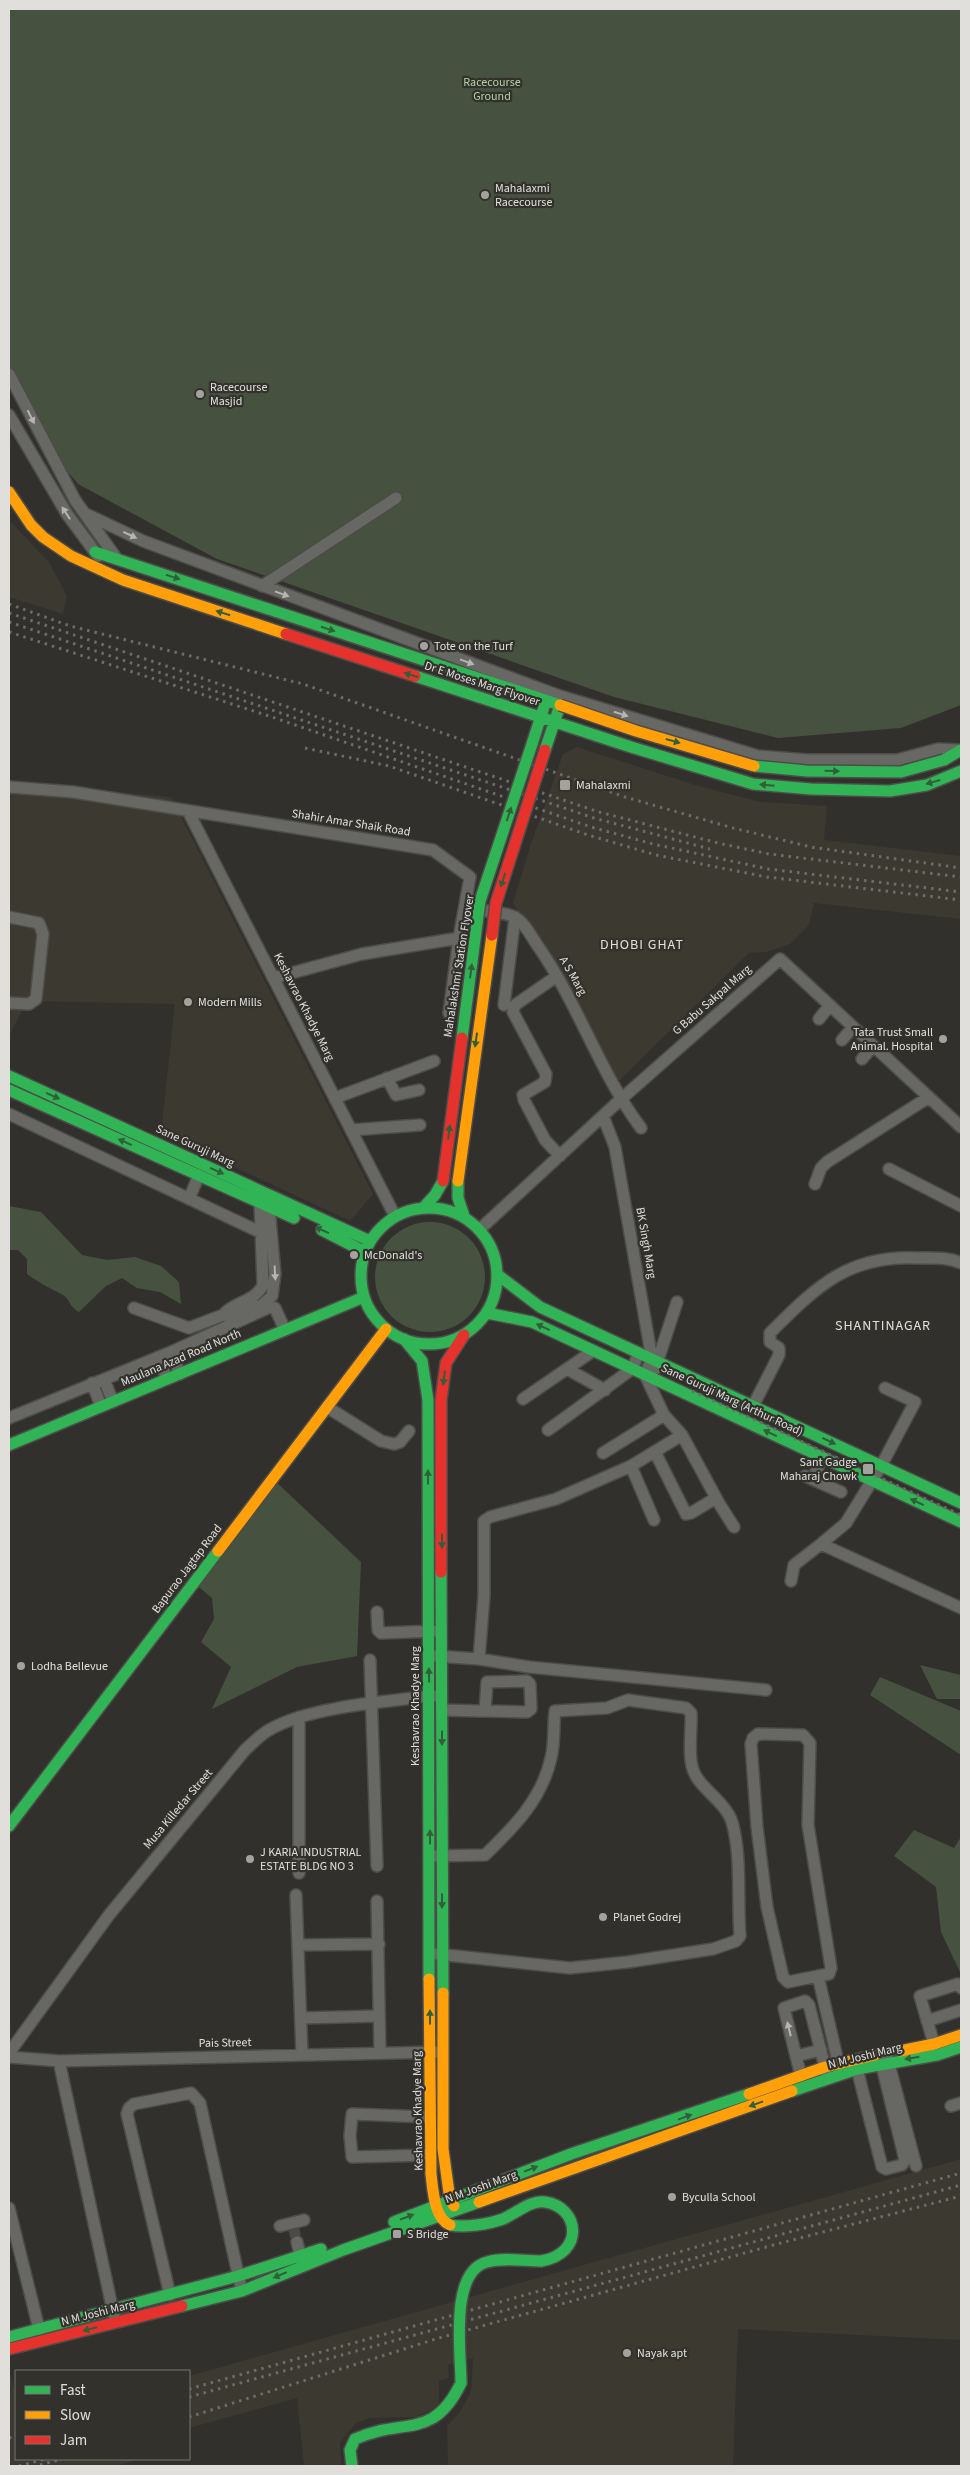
<svg xmlns="http://www.w3.org/2000/svg" width="970" height="2475" font-family="'Source Sans 3',sans-serif">
	<rect width="100%" height="100%" fill="#31302d"/>
	<!-- built -->
	<path fill="#3c3930" d="M9 520 49 562 67 596 63 614 9 597Z
		M577 747 695 785 760 802 827 806 824 840 961 856V919L814 903 809 925 790 944 766 952 749 953 615 1085 559 975 513 903 531 844 563 754Z
		M9 783 171 797 373 1194 350 1221 161 1133 175 1004 27 1001 9 1036Z
		M961 2159V2340L738 2329 733 2466H448L447 2426 460 2412 471 2391 473 2358 448 2365 449 2378 439 2381V2406L416 2417 370 2418 356 2423 340 2443 341 2466H304L297 2398 189 2428V2376Z
		M9 2370 16 2395V2459H139L116 2466H9Z"/>
	<!-- green -->
	<path fill="#475140" d="M9 9H961V705L901 728 778 738 614 697 217 559 78 484 42 441 9 380Z
		M9 1206 41 1212 82 1255 107 1260 135 1257 161 1266 179 1282 181 1304 160 1292 137 1288 122 1278 106 1286 79 1312C69 1307 70 1299 63 1295 50 1288 39 1283 27 1274V1259L18 1250H9Z
		M375 1277a55 55 0 1 1 110 0a55 55 0 1 1-110 0Z
		M273 1479 361 1562 357 1656 297 1667 212 1709 231 1667 201 1642 214 1619 212 1598 194 1583Z
		M920 1665 961 1675V1699H937Z
		M880 1677 961 1711V1755L870 1695Z
		M914 1830 954 1848 961 1837V1974L941 1932 936 1887 894 1856Z"/>
	<g fill="none" stroke-linecap="round" stroke-linejoin="round">
		<!-- street-tunnel -->
		<path stroke="#4b4a47" stroke-width="11" stroke-dasharray="11 5.5" stroke-linecap="butt" d="M293 2226 297 2242"/>
		<!-- street casing -->
		<g stroke="#4d4c49" stroke-width="14">
			<path id="street" d="M9 374 75 500 117 559
				M9 415 67 514 98 556
				M86 514 143 541 557 695 758 756 807 760H897L938 749 960 750
				M262 586 396 498
				M9 787 73 792 433 850 470 877 459 938
				M188 811 395 1216
				M487 911C498 913 512 913 520 921 528 928 533 940 540 949 579 1006 600 1073 641 1128
				M9 917 39 923 43 934 36 999 29 1004 9 1003
				M557 976 515 1005 513 1012 546 1074 545 1082 523 1095 524 1100 545 1140 560 1156
				M273 978 362 954 459 938 449 1013
				M504 1005 515 917
				M819 1019 830 1005
				M842 1040 853 1027
				M862 1059 873 1046
				M387 1078 396 1095 419 1090
				M335 1098 434 1061
				M9 1114 262 1233
				M351 1130 420 1125
				M889 1169 961 1206
				M815 1184 821 1168 827 1162 929 1097
				M189 1199 199 1175
				M260 1203 263 1285C255 1302 233 1302 223 1315L232 1316 262 1305 272 1296 275 1274 269 1207
				M480 1229 620 1100 780 959 961 1127
				M134 1308 189 1328 223 1315
				M171 1352 180 1374
				M158 1357 167 1379
				M567 1369 605 1390
				M655 1369 677 1302
				M104 1379 113 1402
				M92 1383 101 1406
				M885 1388 915 1402 881 1466 846 1523 821 1544 961 1608
				M523 1399 593 1351
				M753 1406 779 1355V1348L770 1342V1333C817 1286 849 1254 919 1258 934 1258 948 1257 961 1263
				M327 1407 381 1441 394 1444 400 1442 409 1431
				M9 1418 171 1352 270 1307 275 1308 285 1330
				M548 1430 632 1369 639 1353
				M682 1435 720 1505 734 1527
				M655 1452 686 1514 691 1513 716 1498
				M603 1453 664 1415
				M631 1466 654 1520
				M805 1476 841 1492
				M813 1479 822 1457
				M791 1581 794 1565 821 1544
				M377 1612 378 1630 381 1633 436 1631
				M435 1656 479 1659 529 1667 766 1690
				M479 1659 484 1596V1521L490 1517 556 1499 631 1466 682 1435 664 1415 645 1375 652 1359 615 1147 603 1116
				M370 1660 377 1866
				M442 1710 479 1711H485L527 1712 531 1709 530 1684 527 1681 487 1682 485 1711
				M299 1717V1873
				M434 1856 485 1855C514 1827 542 1799 551 1758 555 1743 553 1727 555 1711L607 1708 628 1700 686 1708 691 1713C692 1730 688 1750 692 1766 696 1787 725 1800 732 1822 742 1857 737 1899 740 1936L736 1941 713 1949 628 1962 570 1968 437 1954
				M296 1895 302 2055
				M377 1901 380 2053
				M299 1945 379 1944
				M818 1976 788 1982 783 1977 767 1907 757 1827 751 1744 753 1738 758 1734 803 1735 810 1743 808 1825 831 1968 829 1974 818 1976 840 2070
				M301 2018 379 2016
				M927 2021 961 2010
				M936 2051 920 1996 958 1984 961 1988
				M9 2053 109 1915 245 1750C253 1743 260 1735 269 1730 307 1707 389 1701 434 1696
				M886 2053 916 2166
				M796 2056 821 2050
				M9 2057 59 2061 437 2052
				M59 2061 114 2316
				M855 2061 882 2167 886 2169 902 2165 905 2160 880 2058
				M801 2076 784 2008 805 2001 809 2005 827 2075
				M951 2106 961 2103
				M429 2117 352 2114 350 2136 352 2157 430 2155
				M9 2208 39 2329
				M280 2226 304 2220
				M297 2242 302 2263
				M170 2295 127 2114 129 2108 134 2104 191 2093 200 2103 240 2283"/>
		</g>
		<!-- fast casing -->
		<g stroke="#4d4c49" stroke-width="14">
			<path id="fast" d="M95 552 560 705
				M415 676 631 747 753 784 811 789 890 791 927 785 961 771
				M532 744 544 707
				M545 750 558 711
				M944 760 961 750
				M9 1076 370 1241
				M9 1090 294 1218
				M458 1181V1198L464 1216
				M424 1207 435 1195 443 1181
				M361 1276a68 68 0 1 1 136 0a68 68 0 1 1-136 0Z
				M322 1230 365 1252
				M498 1275 540 1307 961 1503
				M487 1313 532 1322 961 1522
				M404 1339 422 1361 428 1400 429 1979
				M9 1445 364 1297
				M441 1572 443 1993
				M9 1826 218 1551
				M792 2091 857 2069 937 2055 961 2047
				M394 2222 571 2154 749 2094
				M450 2225C465 2228 489 2224 503 2219 517 2213 530 2200 545 2202 580 2207 585 2254 541 2261
				M182 2306 242 2291 343 2250 479 2202
				M9 2337 238 2276 321 2249
				M352 2466 350 2450 355 2439C404 2417 433 2441 461 2383"/>
		</g>
		<!-- slow casing -->
		<g stroke="#4d4c49" stroke-width="14">
			<path id="slow" d="M9 492 31 525 43 537 71 556 123 580 286 634
				M218 1551 386 1329
				M429 1979 431 2174C433 2190 434 2218 450 2225
				M443 1993V2149L450 2200 454 2206
				M900 2051 934 2044 961 2035
				M749 2094 825 2067 875 2055
				M479 2202 792 2091"/>
		</g>
		<!-- jam casing -->
		<g stroke="#4d4c49" stroke-width="14">
			<path id="jam" d="M286 634 415 676
				M441 1572V1400L446 1363 464 1335
				M9 2349 182 2306"/>
		</g>
		<!-- street -->
		<use href="#street" stroke="#676764" stroke-width="11"/>
		<!-- fast -->
		<use href="#fast" stroke="#30b455" stroke-width="11"/>
		<!-- slow -->
		<use href="#slow" stroke="#ff9f0a" stroke-width="11"/>
		<!-- jam -->
		<use href="#jam" stroke="#e5322d" stroke-width="11"/>
		<!-- rail -->
		<path stroke="#6d6c69" stroke-width="3" stroke-dasharray="2.5 5" stroke-linecap="butt" d="M9 604 70 626 303 684 625 797 733 828 811 847 961 868
			M9 613 599 812 718 843 769 854 961 877
			M9 622 594 818 710 849
			M9 632 272 717 591 827 653 844 768 869 961 892
			M305 748 389 766 588 835 656 855 767 877 961 900
			M692 1391 961 1515
			M189 2389 961 2173
			M189 2397 961 2185
			M189 2417 439 2338 777 2244 961 2196
			M9 2438 16 2436
			M40 2465 62 2459
			M19 2466 45 2459"/>
		<!-- fast-bridge casing -->
		<g stroke="#4d4c49" stroke-width="14" stroke-linecap="butt">
			<path id="fast-bridge" d="M754 766 807 771 901 772 944 760
				M462 1038 480 901 532 744
				M461 2383C461 2353 449 2272 487 2262 504 2257 523 2261 541 2261"/>
		</g>
		<!-- slow-bridge casing -->
		<g stroke="#4d4c49" stroke-width="14" stroke-linecap="butt">
			<path id="slow-bridge" d="M560 705 636 731 754 766
				M458 1181 492 935"/>
		</g>
		<!-- jam-bridge casing -->
		<g stroke="#4d4c49" stroke-width="14" stroke-linecap="butt">
			<path id="jam-bridge" d="M492 935 496 903 545 750
				M443 1181 462 1038"/>
		</g>
		<!-- fast-bridge -->
		<use href="#fast-bridge" stroke="#30b455" stroke-width="11"/>
		<!-- slow-bridge -->
		<use href="#slow-bridge" stroke="#ff9f0a" stroke-width="11"/>
		<!-- jam-bridge -->
		<use href="#jam-bridge" stroke="#e5322d" stroke-width="11"/>
	</g>
	<!-- one-way arrows -->
	<defs><path id="oneway-solid" d="M-6-.8H1V-3.2L6.5 0L1 3.2V.8H-6Z" transform="scale(1.25)"/></defs>
	<g fill="#b6b5b2">
		<use href="#oneway-solid" transform="translate(31 417) rotate(63)"/>
		<use href="#oneway-solid" transform="translate(66 513) rotate(-123)"/>
		<use href="#oneway-solid" transform="translate(130 535) rotate(25)"/>
		<use href="#oneway-solid" transform="translate(282 594) rotate(20)"/>
		<use href="#oneway-solid" transform="translate(467 662) rotate(20)"/>
		<use href="#oneway-solid" transform="translate(621 714) rotate(17)"/>
		<use href="#oneway-solid" transform="translate(275 1273) rotate(87)"/>
		<use href="#oneway-solid" transform="translate(789 2029) rotate(-104)"/>
	</g>
	<g fill="#315f3a">
		<use href="#oneway-solid" transform="translate(173 577) rotate(18)"/>
		<use href="#oneway-solid" transform="translate(223 613) rotate(-162)"/>
		<use href="#oneway-solid" transform="translate(328 629) rotate(18)"/>
		<use href="#oneway-solid" transform="translate(411 675) rotate(-162)"/>
		<use href="#oneway-solid" transform="translate(673 741) rotate(16)"/>
		<use href="#oneway-solid" transform="translate(832 771) rotate(1)"/>
		<use href="#oneway-solid" transform="translate(933 782) rotate(164)"/>
		<use href="#oneway-solid" transform="translate(767 785) rotate(-175)"/>
		<use href="#oneway-solid" transform="translate(509 814) rotate(-72)"/>
		<use href="#oneway-solid" transform="translate(503 880) rotate(108)"/>
		<use href="#oneway-solid" transform="translate(471 971) rotate(-82)"/>
		<use href="#oneway-solid" transform="translate(476 1040) rotate(98)"/>
		<use href="#oneway-solid" transform="translate(53 1096) rotate(24)"/>
		<use href="#oneway-solid" transform="translate(449 1132) rotate(-83)"/>
		<use href="#oneway-solid" transform="translate(125 1142) rotate(-156)"/>
		<use href="#oneway-solid" transform="translate(217 1171) rotate(24)"/>
		<use href="#oneway-solid" transform="translate(322 1230) rotate(-156)"/>
		<use href="#oneway-solid" transform="translate(543 1327) rotate(-155)"/>
		<use href="#oneway-solid" transform="translate(444 1378) rotate(97)"/>
		<use href="#oneway-solid" transform="translate(770 1433) rotate(-155)"/>
		<use href="#oneway-solid" transform="translate(829 1441) rotate(25)"/>
		<use href="#oneway-solid" transform="translate(428 1477) rotate(-90)"/>
		<use href="#oneway-solid" transform="translate(917 1502) rotate(-155)"/>
		<use href="#oneway-solid" transform="translate(442 1541) rotate(90)"/>
		<use href="#oneway-solid" transform="translate(429 1675) rotate(-91)"/>
		<use href="#oneway-solid" transform="translate(442 1738) rotate(90)"/>
		<use href="#oneway-solid" transform="translate(430 1837) rotate(-90)"/>
		<use href="#oneway-solid" transform="translate(442 1901) rotate(90)"/>
		<use href="#oneway-solid" transform="translate(430 2017) rotate(-90)"/>
		<use href="#oneway-solid" transform="translate(912 2058) rotate(171)"/>
		<use href="#oneway-solid" transform="translate(756 2104) rotate(160)"/>
		<use href="#oneway-solid" transform="translate(685 2117) rotate(-20)"/>
		<use href="#oneway-solid" transform="translate(531 2169) rotate(-21)"/>
		<use href="#oneway-solid" transform="translate(407 2217) rotate(-21)"/>
		<use href="#oneway-solid" transform="translate(280 2275) rotate(157)"/>
		<use href="#oneway-solid" transform="translate(90 2329) rotate(166)"/>
	</g>
	<!-- markers -->
	<g fill="#a3a29f" stroke="#32312c" stroke-width="2">
		<circle cx="485" cy="195" r="5"/>
		<circle cx="200" cy="394" r="5"/>
		<circle cx="424" cy="646" r="5"/>
		<rect x="559" y="779" width="12" height="12" rx="2.5"/>
		<circle cx="188" cy="1002" r="5"/>
		<circle cx="943" cy="1039" r="5"/>
		<circle cx="354" cy="1255" r="5"/>
		<rect x="862" y="1463" width="12" height="12" rx="2.5"/>
		<circle cx="21" cy="1666" r="5"/>
		<circle cx="250" cy="1859" r="5"/>
		<circle cx="603" cy="1917" r="5"/>
		<circle cx="672" cy="2197" r="5"/>
		<rect x="392" y="2229" width="10" height="10" rx="2.5"/>
		<circle cx="627" cy="2353" r="5"/>
	</g>
	<g text-anchor="middle" dominant-baseline="central" stroke-width="4.5" stroke-linejoin="round" paint-order="stroke">
		<!-- park labels -->
		<g font-size="12" fill="#b5d1a2" stroke="#32312c">
			<text x="492" y="82">Racecourse<tspan x="492" dy="14">Ground</tspan></text>
		</g>
		<!-- poi labels -->
		<g font-size="12" fill="#e0dfdc" stroke="#32312c" text-anchor="start">
			<text x="495" y="188">Mahalaxmi<tspan x="495" dy="14">Racecourse</tspan></text>
			<text x="210" y="387">Racecourse<tspan x="210" dy="14">Masjid</tspan></text>
			<text x="434" y="646">Tote on the Turf</text>
			<text x="576" y="785">Mahalaxmi</text>
			<text x="198" y="1002">Modern Mills</text>
			<text x="933" y="1032" text-anchor="end">Tata Trust Small<tspan x="933" dy="14">Animal. Hospital</tspan></text>
			<text x="364" y="1255">McDonald's</text>
			<text x="857" y="1462" text-anchor="end">Sant Gadge<tspan x="857" dy="14">Maharaj Chowk</tspan></text>
			<text x="31" y="1666">Lodha Bellevue</text>
			<text x="260" y="1852">J KARIA INDUSTRIAL<tspan x="260" dy="14">ESTATE BLDG NO 3</tspan></text>
			<text x="613" y="1917">Planet Godrej</text>
			<text x="682" y="2197">Byculla School</text>
			<text x="407" y="2234">S Bridge</text>
			<text x="637" y="2353">Nayak apt</text>
		</g>
		<!-- street labels -->
		<g font-size="12" fill="#e0dfdc" stroke="#32312c">
			<text transform="translate(482 684) rotate(18)">Dr E Moses Marg Flyover</text>
			<text transform="translate(351 823) rotate(9)">Shahir Amar Shaik Road</text>
			<text transform="translate(459 966) rotate(-81)">Mahalakshmi Station Flyover</text>
			<text transform="translate(573 976) rotate(60)">A S Marg</text>
			<text transform="translate(712 1000) rotate(-41)">G Babu Sakpal Marg</text>
			<text transform="translate(304 1007) rotate(63)">Keshavrao Khadye Marg</text>
			<text transform="translate(195 1146) rotate(25)">Sane Guruji Marg</text>
			<text transform="translate(646 1243) rotate(80)">BK Singh Marg</text>
			<text transform="translate(181 1358) rotate(-23)">Maulana Azad Road North</text>
			<text transform="translate(732 1400) rotate(25)">Sane Guruji Marg (Arthur Road)</text>
			<text transform="translate(187 1569) rotate(-53)">Bapurao Jagtap Road</text>
			<text transform="translate(415 1706) rotate(-90)">Keshavrao Khadye Marg</text>
			<text transform="translate(178 1809) rotate(-50)">Musa Killedar Street</text>
			<text transform="translate(225 2043) rotate(-1)">Pais Street</text>
			<text transform="translate(865 2056) rotate(-14)">N M Joshi Marg</text>
			<text transform="translate(418 2111) rotate(-91)">Keshavrao Khadye Marg</text>
			<text transform="translate(481 2187) rotate(-20)">N M Joshi Marg</text>
			<text transform="translate(98 2313) rotate(-14)">N M Joshi Marg</text>
		</g>
		<!-- neighbourhood labels -->
		<g font-size="14" letter-spacing="1" fill="#e0dfdc" stroke="#32312c">
			<text x="642" y="945">DHOBI GHAT</text>
			<text x="883" y="1326">SHANTINAGAR</text>
		</g>
	</g>
	<!-- border -->
	<rect width="970" height="2475" fill="none" stroke="#e0dfdc" stroke-width="20"/>
	<!-- legend -->
	<rect x="15" y="2370" width="175" height="90" fill="#32312c" stroke="#787772"/>
	<rect x="25" y="2386" width="25" height="8" fill="#30b455" stroke="#787772"/>
	<text x="60" y="2395" font-size="15" fill="#e0dfdc">Fast</text>
	<rect x="25" y="2411" width="25" height="8" fill="#ff9f0a" stroke="#787772"/>
	<text x="60" y="2420" font-size="15" fill="#e0dfdc">Slow</text>
	<rect x="25" y="2436" width="25" height="8" fill="#e5322d" stroke="#787772"/>
	<text x="60" y="2445" font-size="15" fill="#e0dfdc">Jam</text>
</svg>
